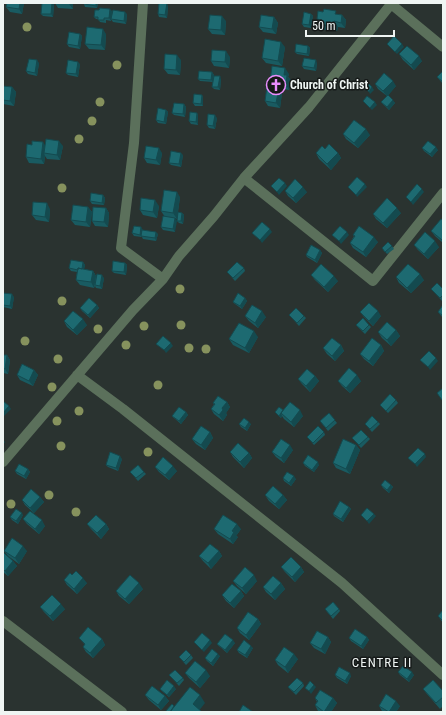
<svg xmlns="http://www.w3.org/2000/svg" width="446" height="715" font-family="'Roboto Condensed',sans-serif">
	<rect width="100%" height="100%" fill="#2a3330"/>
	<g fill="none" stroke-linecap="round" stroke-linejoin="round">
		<!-- minor -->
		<path stroke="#5b705b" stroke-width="10" d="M143 3 134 143 121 248 163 279
			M391 4 443 47
			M244 178 373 281 443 193
			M77 375 123 409 342 583 443 675
			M3 462 133 310 163 279 179 256 214 216 244 178 309 107 392 3
			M3 621 122 712"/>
	</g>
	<!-- trees -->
	<g fill="#86925d">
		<circle cx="27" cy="27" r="4.5"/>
		<circle cx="117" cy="65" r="4.5"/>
		<circle cx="100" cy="102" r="4.5"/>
		<circle cx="92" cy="121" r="4.5"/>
		<circle cx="79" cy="139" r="4.5"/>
		<circle cx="62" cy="188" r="4.5"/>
		<circle cx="180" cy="289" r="4.5"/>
		<circle cx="62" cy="301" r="4.5"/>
		<circle cx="181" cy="325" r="4.5"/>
		<circle cx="144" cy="326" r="4.5"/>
		<circle cx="98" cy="329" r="4.5"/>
		<circle cx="25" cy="341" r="4.5"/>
		<circle cx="126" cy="345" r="4.5"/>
		<circle cx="189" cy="348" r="4.5"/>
		<circle cx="206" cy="349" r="4.5"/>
		<circle cx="58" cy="359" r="4.5"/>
		<circle cx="158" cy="385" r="4.5"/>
		<circle cx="52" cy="387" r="4.5"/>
		<circle cx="79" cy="411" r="4.5"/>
		<circle cx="57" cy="421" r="4.5"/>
		<circle cx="61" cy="446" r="4.5"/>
		<circle cx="148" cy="452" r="4.5"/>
		<circle cx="49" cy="495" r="4.5"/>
		<circle cx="11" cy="504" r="4.5"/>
		<circle cx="76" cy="512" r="4.5"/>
	</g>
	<!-- wall -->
	<path fill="#195b61" d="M6 3H24L22 14 10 12 6 7Z
		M55 3H73V9L58 8Z
		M98 3 97 8 85 7 84 4Z
		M54 4 53 17 43 16 41 14Z
		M168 6 167 18 159 17 158 14Z
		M112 11 111 21 106 20V23L100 22 98 19H96L94 17Z
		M127 14 126 24 113 22 111 19Z
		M311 14 313 16 311 28 304 27 302 24Z
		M338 14 342 15 346 20 345 28 338 27 337 31 325 30 317 19Z
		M274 17 278 23 276 34 263 32 259 27Z
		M226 21 225 35 212 34 208 29Z
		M80 34 82 36 80 49 69 47 67 44Z
		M106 34 105 50 89 49 85 44Z
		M308 46 310 48 309 56 297 54 295 52Z
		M285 47 282 66 266 63 262 58Z
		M399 54 422 61 414 70 403 60Z
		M230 57 229 68 214 66 211 61Z
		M181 60 180 75 168 74 164 69Z
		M39 63 37 76 28 74 26 71Z
		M317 63 316 71 304 69 302 66Z
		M80 64 78 77 68 75 66 73Z
		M443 71V84L437 77Z
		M212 72 214 75V78L221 79 220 90 214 89 212 87 213 82 200 81 198 79Z
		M289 74 288 77 291 80 289 90 279 88 282 93 280 108 268 106 265 101 273 87 270 82Z
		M375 84 396 86 388 95 395 103 389 110 381 102 387 96 378 89Z
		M3 86 12 87 16 92 14 106 3 104Z
		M202 95 203 98V106H195L193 103Z
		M184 104 186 107 185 117 174 115 172 113Z
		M166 110 168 112 166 124 158 123 156 120Z
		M197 113 198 116V125L191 124 189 121Z
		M217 118 215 129 209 128 207 125Z
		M343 134 370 135 358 148 346 139Z
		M32 145 63 146 60 160 47 159 45 156 44 164 29 163 26 157Z
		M422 148 438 150 432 157 424 151Z
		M325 149 338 153 341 158 331 170 319 159 316 153Z
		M162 153 160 165 147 163 144 158Z
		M183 155 181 167 171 165 169 163Z
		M285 191 307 192 296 203 288 196Z
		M103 195 105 198 104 205 92 204 90 201Z
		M180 197 177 219 175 218V232L163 230 161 227 165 217 161 211Z
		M159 206 157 218 143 215 140 210Z
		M88 207 92 212 90 227 75 225 71 220Z
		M106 208 109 213 108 227 95 226 92 221Z
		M50 209 49 222 36 220 32 215Z
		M182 213 184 215 183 224 179 223 177 221Z
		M401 213 387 228 376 219 373 214Z
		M443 220V243L435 236 431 231Z
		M143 230 158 234 156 241 143 239 142 237 134 236 132 233Z
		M353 235 378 242 366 257 353 248 350 243 354 236Z
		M414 245 439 247 428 259 418 250Z
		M392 246 394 249 387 254 382 248Z
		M320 250 322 253 317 263 307 257 306 255Z
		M83 262 85 265 84 269 93 271 96 276 104 278 102 289 96 288 95 286 94 288 80 285 76 280 77 272 71 271 69 268Z
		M125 263 127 265 126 275 114 273 112 271Z
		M244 268 245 271 235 281 227 272Z
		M311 275 338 281 328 292 315 280Z
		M396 277 424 280 411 293 399 283Z
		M431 289H443V299L442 301Z
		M3 293 14 297 12 309 3 307Z
		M245 298 247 301 242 309 235 304 233 302Z
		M97 305 99 308 90 318 82 311 80 308Z
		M443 305V318L438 312Z
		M360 312 381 316 373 326 364 317Z
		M289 315 304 316 306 318 299 326Z
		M245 316 266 317 258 328 249 321Z
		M64 321 87 325 77 335 67 327Z
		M356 325H369L371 327 365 334Z
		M396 330 400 336 391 346 382 338 378 332Z
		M258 337 249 353 233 345 229 339Z
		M341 345 344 351 335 361 327 354 323 348Z
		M381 345 384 351 373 366 364 359 360 354Z
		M3 355H7L10 360 8 374 3 373Z
		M34 370 38 375 33 386 20 380 17 375Z
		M315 376 319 381 310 392 302 384 298 379Z
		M338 381H361L350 393 342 386Z
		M396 400 398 403 388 413 380 405Z
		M227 402 230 407 226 413 227 415 223 421 214 414 211 409 214 404 213 403Z
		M283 410 303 416 294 427 284 419 282 416 281 418 275 412Z
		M186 412 188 415 181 424 174 418 172 416Z
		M329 413 337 423 328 431 320 421Z
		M378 422 380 424 372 432 365 424Z
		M239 424H251L247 431 241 427Z
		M210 432 213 438 205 450 196 444 192 439Z
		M324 432 325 435 314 445 307 437Z
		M368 437 370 439 361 448 352 438Z
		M356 445 360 450 350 474 336 468 333 463Z
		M293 450 284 463 276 457 272 452Z
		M230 452 249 453 252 458 244 468 233 457Z
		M122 459 118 471 108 467 106 465Z
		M303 463 319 465 314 472 305 466Z
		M155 467 177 471 169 480 159 472Z
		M28 469 30 472 26 479 17 474 15 471Z
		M130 472H144L146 474 138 481Z
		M283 478 296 479 291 486 284 481Z
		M381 485H391L393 487 389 493 383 488Z
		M265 495H283L287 500 279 509 269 501Z
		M40 497 44 502 34 513 25 505 22 500Z
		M349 507 351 509 343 522 334 516 333 514Z
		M23 515 18 524 12 520 10 517Z
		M23 519 45 526 39 534 27 524Z
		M87 524H106L109 529 101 539 91 529Z
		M214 529H241L236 536 238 537 233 544 218 534Z
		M4 551H27L19 564 8 556Z
		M219 551 222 556 211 569 203 561 199 556Z
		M3 554 13 561 17 566 8 576 3 572Z
		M281 567H301L304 572 295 582 285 572Z
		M64 580 87 583 77 594 67 585Z
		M233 581H257L246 594 237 586Z
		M281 583 285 589 275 600 266 592 263 587Z
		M143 589 129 604 119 596 116 591Z
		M241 591 244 596 234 608 226 601 222 595Z
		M40 607 65 609 53 621 44 612Z
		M325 609H339L340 611 333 619Z
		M443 610V623L438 616Z
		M258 619 261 624 249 640 240 633 237 628Z
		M328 637 331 642 325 654 314 648 310 643Z
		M367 637 369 640 363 649 351 641 349 638Z
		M79 638 102 639 105 645 93 658 86 652 83 647 85 645Z
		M235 643 227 653 219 646 217 644Z
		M253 648 247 658 239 653 237 650Z
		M191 655 193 658 186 665 179 657Z
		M220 656 213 666 207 661 205 658Z
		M298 659 288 673 278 665 275 660Z
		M398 672 414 675 409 682 400 675Z
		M185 673 210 676 200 688 189 678Z
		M169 675 183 678 184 680 179 686Z
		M335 675 351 676 347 684 337 678Z
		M303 683 304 686 296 695 288 687Z
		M160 689H176L169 697 162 691Z
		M423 689 443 691V706L440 709 427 694Z
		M145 695 165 696 169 701 161 710 149 700Z
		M315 698H333L337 703 331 712H320L318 711 315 705 317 702Z
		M379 706H400L396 712H384L382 711Z"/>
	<!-- shaded-wall -->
	<path fill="#144a4f" d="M20 3H24L22 14 19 9Z
		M52 3H53L54 4 53 17 51 14Z
		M69 3H73V9L69 4Z
		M96 3H98L97 8 96 6Z
		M167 3 168 6 167 18 165 15Z
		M110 9 112 11 111 21 109 18Z
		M125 12 127 14 126 24 124 21Z
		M311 14 313 16 311 28 309 25Z
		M342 15 346 20 345 28 341 23Z
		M222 16 226 21 225 35 221 30Z
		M274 17 278 23 276 34 272 29Z
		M334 21 338 27 337 31 333 26Z
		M103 29 106 34 105 50 101 45Z
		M80 34 82 36 80 49 78 46Z
		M281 42 285 47 282 66 278 61Z
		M402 44 404 47 397 54 395 52Z
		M308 46 310 48 309 56 307 54Z
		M226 51 230 57 229 68 225 62Z
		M177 55 181 60 180 75 176 70Z
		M419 56 422 61 414 70 411 65Z
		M37 60 39 63 37 76 35 73Z
		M316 60 317 63 316 71 314 68Z
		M78 62 80 64 78 77 76 74Z
		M285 68 289 74 288 77 291 80 289 90 286 85 284 75Z
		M212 72 214 75 213 82 211 80Z
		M220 76 221 79 220 90 218 87Z
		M393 81 396 86 387 97 383 91Z
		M12 87 16 92 14 106 10 101Z
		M372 87 374 90 370 94 369 92Z
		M279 88 282 93 280 108 276 103Z
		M202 95 203 98V106L201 104Z
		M393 100 395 103 389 110 387 107Z
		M375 102 377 105 372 110 370 108Z
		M184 104 186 107 185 117 183 114Z
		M166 110 168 112 166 124 164 122Z
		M197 113 198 116V125L196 122Z
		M215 115 217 118 215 129 213 126Z
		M366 129 370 135 358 148 354 143Z
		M59 141 63 146 60 160 57 155Z
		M43 142 46 147 44 153 45 156 44 164 41 159Z
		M436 147 438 150 432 157 430 154Z
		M159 148 162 153 160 165 156 160Z
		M181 153 183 155 181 167 179 164Z
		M338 153 341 158 331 170 327 164Z
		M285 183 287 186 279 195 277 192Z
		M365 184 367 187 357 197 356 195Z
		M303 187 307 192 296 203 293 198Z
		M422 189 424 192 413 205 411 202Z
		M177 192 180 197 177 219 173 213Z
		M103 195 105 198 104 205 102 203Z
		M155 200 159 206 157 218 153 212Z
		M47 203 50 209 49 222 45 217Z
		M88 207 92 212 90 227 86 222Z
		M106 208 109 213 108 227 104 222Z
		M397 208 401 213 387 228 383 223Z
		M182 213 184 215 183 224 181 221Z
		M175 218 177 221 175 232 173 229Z
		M141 227 143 230 142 237 140 235Z
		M270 229 272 232 262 243 260 240Z
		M156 232 158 234 156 241 155 238Z
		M347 232 349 235 341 244 339 241Z
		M374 237 378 242 366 257 363 252Z
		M435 241 439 247 428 259 424 254Z
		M320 250 322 253 317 263 315 260Z
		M83 262 85 265 83 273 82 270Z
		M125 263 127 265 126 275 124 272Z
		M93 271 96 276 94 288 91 282Z
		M420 274 424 280 411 293 407 288Z
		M102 275 104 278 102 289 100 286Z
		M334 276 338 281 328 292 324 287Z
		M12 294 14 297 12 309 10 306Z
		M245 298 247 301 242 309 240 306Z
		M97 305 99 308 90 318 88 315Z
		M262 311 266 317 258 328 255 323Z
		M378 311 381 316 373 326 369 321Z
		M83 319 87 325 77 335 73 330Z
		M396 330 400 336 391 346 387 340Z
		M254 331 258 337 249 353 245 348Z
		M171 343 173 346 166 353 164 350Z
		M341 345 344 351 335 361 332 356Z
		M381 345 384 351 373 366 369 361Z
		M7 355 10 360 8 374 5 369Z
		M436 358 438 361 430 370 428 367Z
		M34 370 38 375 33 386 29 381Z
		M357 375 361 381 350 393 346 388Z
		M315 376 319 381 310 392 306 386Z
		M227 402 230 407 226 413 227 415 223 421 219 415 222 408Z
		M9 406 11 409 3 417V413Z
		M300 410 303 416 294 427 291 422Z
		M186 412 188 415 181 424 179 421Z
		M281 413 282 416 281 418 279 416Z
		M249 422 251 424 247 431 245 428Z
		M210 432 213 438 205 450 201 445Z
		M3 440 5 442 3 445Z
		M290 445 293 450 284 463 281 458Z
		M356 445 360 450 350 474 346 469Z
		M249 453 252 458 244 468 240 462Z
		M425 454 426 457 417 467 415 464Z
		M120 456 122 459 118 471 116 468Z
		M318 462 319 465 314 472 312 470Z
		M173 466 177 471 169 480 165 475Z
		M28 469 30 472 26 479 24 476Z
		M294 476 296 479 291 486 289 483Z
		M391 485 393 487 389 493 387 490Z
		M283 495 287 500 279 509 275 504Z
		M40 497 44 502 34 513 30 508Z
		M349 507 351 509 343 522 341 519Z
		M22 513 23 515 18 524 16 521Z
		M374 514 376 516 369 524 367 521Z
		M42 520 45 526 39 534 35 529Z
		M106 524 109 529 101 539 97 533Z
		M237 524 241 529 236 536 238 537 233 544 230 539 232 531Z
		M23 546 27 551 19 564 15 558Z
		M219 551 222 556 211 569 208 563Z
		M13 561 17 566 8 576 5 571Z
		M301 567 304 572 295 582 292 577Z
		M254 575 257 581 246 594 242 588Z
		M83 578 87 583 77 594 74 589Z
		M139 583 143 589 129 604 125 599Z
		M281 583 285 589 275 600 271 594Z
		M241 591 244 596 234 608 230 603Z
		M61 604 65 609 53 621 50 616Z
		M258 619 261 624 249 640 246 635Z
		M328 637 331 642 325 654 321 649Z
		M367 637 369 640 363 649 361 646Z
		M102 639 105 645 93 658 90 653Z
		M210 640 212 643 204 652 202 650Z
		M233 640 235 643 227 653 225 650Z
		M251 646 253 648 247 658 245 655Z
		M218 654 220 656 213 666 211 663Z
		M294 654 298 659 288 673 285 667Z
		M206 670 210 676 200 688 196 682Z
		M412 672 414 675 409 682 407 679Z
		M350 673 351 676 347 684 345 681Z
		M314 685 316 687 311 694 309 691Z
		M174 686 176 689 169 697 167 695Z
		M200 695 205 703 198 712 193 704Z
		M165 696 169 701 161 710 158 705Z
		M333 698 337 703 331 712H324Z
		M396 701 400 706 396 712H389Z"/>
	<!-- building -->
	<path fill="#1d6a71" stroke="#144a4f" d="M7 3H20L19 9 6 7Z
		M42 3H52L51 14H41Z
		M84 3H96V6L84 4Z
		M159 3H167L165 15 158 14Z
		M100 8 110 9 109 18H104V20H98V17H94L95 10H99Z
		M324 9 336 11 335 14 342 15 341 23 334 21 333 26 322 25V20L317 19 318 11 323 12Z
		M113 10 125 12 124 21 111 19Z
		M304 12 311 14 309 25 302 24Z
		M210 15 222 16 221 30 208 29Z
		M261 15 274 17 272 29 259 27Z
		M87 27 103 29 101 45 85 44Z
		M69 32 80 34 78 46 67 44Z
		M394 36 402 44 395 52 387 44Z
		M265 39 281 42 278 61 262 58Z
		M296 44 308 46 307 54 295 52Z
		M407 46 419 56 411 65 399 54Z
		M212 50 226 51 225 62 211 61Z
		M165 54 177 55 176 70 164 69Z
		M304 58 316 60 314 68 302 66Z
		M29 59 37 60 35 73 26 71Z
		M68 60 78 62 76 74 66 73Z
		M272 66 285 68 284 75H287L286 85 270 82Z
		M199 71 212 72 211 80 198 79Z
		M443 71V82L437 77Z
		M384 73 393 81 383 91 375 84Z
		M214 76H220L218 87H212Z
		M368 83 372 87 369 92 364 87Z
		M3 86 12 87 10 101 3 100Z
		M267 86 279 88 276 103 265 101Z
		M194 94 202 95 201 104 193 103Z
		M388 95 393 100 387 107 381 102Z
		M367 96 375 102 370 108 363 101Z
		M174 103 184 104 183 114 172 113Z
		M158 108 166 110 164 122 156 120Z
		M190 112 197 113 196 122 189 121Z
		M208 114 215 115 213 126 207 125Z
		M354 120 366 129 354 143 343 134Z
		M46 139 59 141 57 155 44 153Z
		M32 141 43 142 41 159 26 157 27 144 32 145Z
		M428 141 436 147 430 154 422 148Z
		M329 144 338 153 327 164 316 153 322 146 325 149Z
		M146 146 159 148 156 160 144 158Z
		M171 151 181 153 179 164 169 163Z
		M357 177 365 184 356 195 348 187Z
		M279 178 285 183 277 192 271 186Z
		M295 179 303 187 293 198 285 191Z
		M417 184 422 189 411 202 406 197Z
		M164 190 177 192 173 213 161 211Z
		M91 193 103 195 102 203 90 201Z
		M141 198 155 200 153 212 140 210Z
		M387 198 397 208 383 223 373 214Z
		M33 202 47 203 45 217 32 215Z
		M73 205 88 207 86 222 71 220Z
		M93 207 106 208 104 222 92 221Z
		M178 212 182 213 181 221H177Z
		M163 216 175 218 173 229 161 227Z
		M441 219 443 220V239L442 240 431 231Z
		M262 222 270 229 260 240 252 233Z
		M134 226 141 227 140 235 132 233Z
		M340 226 347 232 339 241 332 235Z
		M359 226 374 237 363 252 350 243 355 236 353 235Z
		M142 230 156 232 155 238 141 236Z
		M425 232 435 241 424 254 414 245Z
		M388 242 392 246 385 252 382 248Z
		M311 245 320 250 315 260 306 255Z
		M71 260 83 262 82 269 78 268V270L69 268Z
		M113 261 125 263 124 272 112 271Z
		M237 262 244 268 233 278 227 272Z
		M321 264 334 276 324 287 311 275Z
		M408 264 420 274 407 288 396 277Z
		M78 268 93 271 91 282 76 280Z
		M97 274 102 275 100 286 95 285Z
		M437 283 443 289V295L440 298 431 289Z
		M3 293 12 294 10 306 3 305Z
		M238 293 245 298 240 306 233 302Z
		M89 298 97 305 88 315 80 308Z
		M369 303 378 311 369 321 360 312Z
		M252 305 262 311 255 323 245 316Z
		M443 305V316L438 312Z
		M296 308 304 316 297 323 289 315Z
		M73 311 83 319 73 330 64 321Z
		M363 318 369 325 363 331 356 325Z
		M387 322 396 330 387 340 378 332Z
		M239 323 254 331 245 348 229 339Z
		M163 336 171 343 164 350 156 344Z
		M332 338 341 345 332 356 323 348Z
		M372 338 381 345 369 361 360 354Z
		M429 351 436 358 428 367 420 360Z
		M3 355H7L5 369 3 368Z
		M22 364 34 370 29 381 17 375Z
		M349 368 357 375 346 388 338 381Z
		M307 369 315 376 306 386 298 379Z
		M443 388V399L442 400 437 393Z
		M390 394 396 400 386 411 380 405Z
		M218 396 227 402 222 408 223 410 219 415 211 409 215 404 213 403Z
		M3 401 9 406 3 413Z
		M290 402 300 410 291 422 281 413Z
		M179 407 186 412 179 421 172 416Z
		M279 407 283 410 279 416 275 412Z
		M329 413 335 420 326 428 320 421Z
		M372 416 378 422 370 429 365 424Z
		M244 418 249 422 245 428 239 424Z
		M201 426 210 432 201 445 192 439Z
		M318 426 324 432 313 443 307 437Z
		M361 430 368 437 359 445 352 438Z
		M281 439 290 445 281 458 272 452Z
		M343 439 356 445 346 469 333 463Z
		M238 443 249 453 240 462 230 452Z
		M418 448 425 454 415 464 408 458Z
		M110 452 120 456 116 468 106 465Z
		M308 455 318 462 312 470 303 463Z
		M163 457 173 466 165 475 155 467Z
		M19 464 28 469 24 476 15 471Z
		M138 465 144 472 136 478 130 472Z
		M287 472 294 476 289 483 283 478Z
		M385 480 391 485 387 490 381 485Z
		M273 486 283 495 275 504 265 495Z
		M31 489 40 497 30 508 22 500Z
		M340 501 349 507 341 519 333 514Z
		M367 508 374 514 367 521 361 515Z
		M16 509 22 513 16 521 10 517Z
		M30 511 42 520 35 529 23 519Z
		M96 515 106 524 97 533 87 524Z
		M223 515 237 524 232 531 234 532 230 539 214 529Z
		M12 538 23 546 15 558 4 551Z
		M210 544 219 551 208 563 199 556Z
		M4 553 13 561 5 571 3 569V554Z
		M291 557 301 567 292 577 281 567Z
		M245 567 254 575 242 588 233 581Z
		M76 571 83 578 74 589 64 580 70 573 72 575Z
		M130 575 139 583 125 599 116 591Z
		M273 576 281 583 271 594 263 587Z
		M232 584 241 591 230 603 222 595Z
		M52 595 61 604 50 616 40 607Z
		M333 602 339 609 331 616 325 609Z
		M443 610V621L438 616Z
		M248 612 258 619 246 635 237 628Z
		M88 627 102 639 90 653 83 647 85 644 79 638Z
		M355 629 367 637 361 646 349 638Z
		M317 631 328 637 321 649 310 643Z
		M202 633 210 640 202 650 194 642Z
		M225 634 233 640 225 650 217 644Z
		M244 640 251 646 245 655 237 650Z
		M284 647 294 654 285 667 275 660Z
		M212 649 218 654 211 663 205 658Z
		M186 650 191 655 184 662 179 657Z
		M195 661 206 670 196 682 185 673Z
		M403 666 412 672 407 679 398 672Z
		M339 667 350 673 345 681 335 675Z
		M175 670 183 678 177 683 169 675Z
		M297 678 303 683 294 692 288 687Z
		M167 680 174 686 167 695 160 689Z
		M433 680 443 691V697L436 703 423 689Z
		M310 681 314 685 309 691 305 688Z
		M152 686 165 696 158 705 145 695Z
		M190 687 200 695 193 704 202 712H170Z
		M320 690 333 698 324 712 315 705 318 701 315 698Z
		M386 694 396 701 389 712 379 706Z
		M172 704 174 706 170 712H165Z
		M243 705 253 712H239Z"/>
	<!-- icons -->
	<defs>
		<g id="church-ring" transform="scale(1)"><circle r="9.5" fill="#161a19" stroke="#ea8dfd" stroke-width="1.5"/><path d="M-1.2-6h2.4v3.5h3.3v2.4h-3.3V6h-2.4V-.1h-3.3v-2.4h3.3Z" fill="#ea8dfd"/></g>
	</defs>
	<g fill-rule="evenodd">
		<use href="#church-ring" x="276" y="85"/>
	</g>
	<g text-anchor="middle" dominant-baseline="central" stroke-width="3" stroke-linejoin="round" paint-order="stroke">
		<!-- poi labels -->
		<g font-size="12" font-weight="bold" fill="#eff5f3" stroke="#161a19" text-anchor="start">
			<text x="290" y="85">Church of Christ</text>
		</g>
		<!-- neighbourhood labels -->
		<g font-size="13" letter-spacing="1" fill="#eff5f3" stroke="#161a19">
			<text x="382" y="662">CENTRE II</text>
		</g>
	</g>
	<!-- border -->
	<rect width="446" height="715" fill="none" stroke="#eff5f3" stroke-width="8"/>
	<!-- scale -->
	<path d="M306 30v6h88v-6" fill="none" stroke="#eff5f3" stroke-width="2"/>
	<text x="312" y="30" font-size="12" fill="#eff5f3" stroke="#161a19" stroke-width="3" paint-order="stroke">50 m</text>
</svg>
